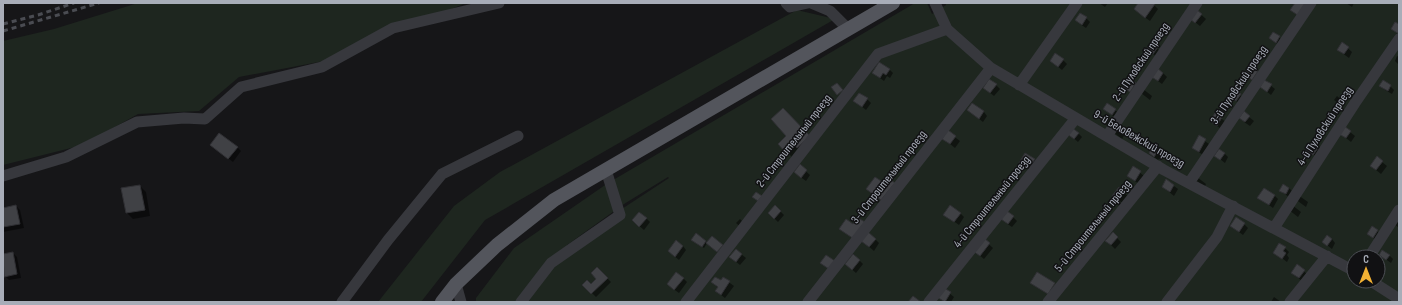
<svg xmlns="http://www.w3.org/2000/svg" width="1402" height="305" font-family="'Sofia Sans Condensed',sans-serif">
	<rect width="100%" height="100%" fill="#161618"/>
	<!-- green -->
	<path fill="#1e261f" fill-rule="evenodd" d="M138 3H466L324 61 239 77 199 111 138 114 83 145 3 165V41L54 29Z
		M915 3H927L932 14 946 5V3H1399V302H476V298L514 248 608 183ZM668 177 669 178 567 245 624 204ZM1354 257H1378V281H1354Z
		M797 10 835 19 485 220 421 302H378L454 206 500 172Z"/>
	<!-- shadow -->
	<path fill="#0007" d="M1099 3H1108L1105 7Z
		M1139 3H1152L1158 9 1150 21 1139 13Z
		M1346 3H1354L1352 7Z
		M1197 11 1206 19 1200 26 1191 19Z
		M1086 18 1090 22 1086 28 1080 24Z
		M1279 37 1283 41 1280 46 1270 38Z
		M1342 43 1352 52 1349 58 1338 50Z
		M1157 48 1161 52 1157 57 1148 50Z
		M1397 56 1399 57V65L1395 61Z
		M1063 60 1067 64 1062 70 1051 61Z
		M889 69 893 73 890 78 887 76 884 81 873 73Z
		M1163 73 1167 77 1162 84 1151 76Z
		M1265 81 1275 89 1271 95 1261 87Z
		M996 85 1000 89 994 96 984 88Z
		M1381 86H1390L1394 90 1392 94 1385 90Z
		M1143 89 1152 96 1150 100 1141 93Z
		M1240 95 1244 99 1240 104 1231 97Z
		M1337 96 1345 103 1343 107 1334 100Z
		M867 99 871 103 866 110 855 101Z
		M1107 104 1120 114 1117 119 1104 109Z
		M968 110 984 112 987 116 983 122Z
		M1244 113 1254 121 1250 126 1244 122Z
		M1215 114 1226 122 1221 129 1211 121Z
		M1116 126 1125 134 1122 139 1113 132Z
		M1345 128 1355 136 1351 142 1341 134Z
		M948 132 960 141 955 148 944 139Z
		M1068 133H1078L1082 137 1078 142Z
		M1199 137 1209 144 1203 155 1193 148Z
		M815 142 792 157 779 144Z
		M237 147 241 151 233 162 215 148Z
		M1317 148 1321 152 1318 158 1308 150Z
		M1153 149 1161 156 1158 160 1154 157Z
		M1224 153 1228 157 1225 163 1216 156Z
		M1377 158 1387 166 1381 174 1371 166Z
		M1034 160 1038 164 1031 171 1020 163Z
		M800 166 810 175 806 181 799 176Z
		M1134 168 1144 176 1139 184 1128 176Z
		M1197 177 1206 184 1203 190 1194 183Z
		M1167 181 1178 189 1174 196 1163 187Z
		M140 186 146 192 150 216 133 219 127 213 122 189Z
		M1289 188 1293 192 1290 198 1281 191Z
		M1119 189 1128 196 1123 203 1118 200Z
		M1274 195 1278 199 1273 208 1259 198Z
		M1298 195 1308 202 1306 207 1295 199Z
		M1292 205 1301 212 1298 217 1289 210Z
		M16 206 20 210 24 228 3 232V209Z
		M775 206 784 215 778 222 769 213Z
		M960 213 964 217 959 225 945 215Z
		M1013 217 1017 221 1012 227 1006 223Z
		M1399 217V228L1393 223Z
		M646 218 650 222 644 230 637 224Z
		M740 219 747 226 744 230 736 223Z
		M1244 224 1248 228 1243 235 1231 226Z
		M1377 231 1381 234 1377 241 1368 234Z
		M696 235 707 243 704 248 694 241Z
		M1117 238 1121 242 1115 249 1111 245Z
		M875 239 879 243 874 251 867 245Z
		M1332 239 1335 243 1332 249 1323 242Z
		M984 240 993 248 984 259 979 255Z
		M683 246 686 250 679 260 673 255Z
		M1285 248 1289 252 1287 255 1289 258 1287 262 1274 252Z
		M736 250 746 258 740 265 735 261Z
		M13 253 17 257 21 278 9 280 5 276 3 266V255Z
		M1380 255H1389L1393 259 1391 263Z
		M859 260 863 264 856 273 846 264Z
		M1298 266 1308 275 1303 282 1292 273Z
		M597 268 611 282 596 297 584 285H591L597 279Z
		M683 278 687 282 679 293 672 288Z
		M723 278 734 286 725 298 716 291 718 288 712 282H721Z
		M944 289 954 297 951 302H944L938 297Z
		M1274 297 1281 302H1271Z"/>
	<!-- building -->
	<path fill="#404145" stroke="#303034" d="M1138 3H1153L1155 4 1145 18 1134 9Z
		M1295 3H1303L1306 5 1299 16 1290 10Z
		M1197 10 1202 14 1195 23 1190 19Z
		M1080 13 1087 17 1082 25 1075 20Z
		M1395 22 1399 24V34L1391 29Z
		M1273 32 1280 36 1276 43 1269 38Z
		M1342 42 1349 47 1344 54 1337 50Z
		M1151 43 1158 47 1153 54 1146 50Z
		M1055 53 1064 59 1058 67 1050 61Z
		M879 62 890 69 886 75 883 73 880 78 872 73Z
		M1250 66 1258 71 1252 80 1244 74Z
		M1156 67 1163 73 1158 81 1150 76Z
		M989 79 997 84 990 93 983 88Z
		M1129 79 1136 83 1130 92 1123 87Z
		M1264 80 1272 84 1267 92 1260 87Z
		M1383 80 1391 85 1388 91 1379 86Z
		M837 83 843 90 837 95 831 87Z
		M1235 90 1241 94 1236 101 1230 97Z
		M859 93 868 98 862 107 853 101Z
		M972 103 984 111 979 119 967 110Z
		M1107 103 1116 109 1112 115 1103 109Z
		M783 108 810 136 797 148 794 144 785 152 778 144 786 136 771 119Z
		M1244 111 1250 116 1245 122 1239 118Z
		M1215 113 1222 117 1217 126 1210 121Z
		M1344 126 1351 131 1346 138 1339 134Z
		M1071 127 1079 133 1074 139 1066 133Z
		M948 130 956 136 950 144 942 139Z
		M219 133 238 147 228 159 210 145Z
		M1199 135 1206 139 1199 152 1192 148Z
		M1311 143 1318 148 1313 155 1306 150Z
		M1153 147 1158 151 1154 157 1149 153Z
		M1219 149 1225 153 1220 160 1214 156Z
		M1025 153 1035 159 1031 165 1029 164 1027 168 1019 163Z
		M1377 156 1383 161 1376 170 1370 166Z
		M800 164 807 170 801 178 794 172Z
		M1133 166 1141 171 1135 181 1127 176Z
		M875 177 884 183 888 178 895 183 881 200 866 189Z
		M1166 179 1174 185 1170 192 1162 187Z
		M1283 184 1289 188 1286 194 1279 191Z
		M140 185 145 210 126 213 121 188Z
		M1119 187 1124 191 1118 200 1112 196Z
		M1264 188 1275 195 1269 205 1257 198Z
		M756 192 762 196 758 201 752 197Z
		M16 205 20 224 3 227V208Z
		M775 205 781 211 774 219 768 213Z
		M950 205 961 213 954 222 943 215Z
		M1007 211 1014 216 1008 224 1001 219Z
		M639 212 647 218 639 227 632 220Z
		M1236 217 1245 223 1239 232 1230 226Z
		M858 218 865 222 854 239 839 229 846 219 853 224Z
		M1372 226 1378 230 1373 238 1367 234Z
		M868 232 876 239 869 247 861 241Z
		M1113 232 1118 237 1111 245 1105 241Z
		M696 233 706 241 702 247 691 240Z
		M1327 235 1332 239 1327 246 1322 242Z
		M712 236 723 245 717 252 706 243Z
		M984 238 990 243 980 256 973 251Z
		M676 240 683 246 675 257 668 251Z
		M1279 243 1286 247 1283 251 1286 253 1282 259 1273 253Z
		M736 249 742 254 736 262 729 257Z
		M1382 250 1390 255 1386 260 1379 255Z
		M13 252 17 274 4 277 3 254Z
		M853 254 860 260 852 270 845 264Z
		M826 255 835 261 829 269 820 263Z
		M1297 264 1305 270 1299 278 1291 273Z
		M597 267 608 278 591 294 582 285 587 280 591 284 596 279 591 273Z
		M676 272 684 278 674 290 667 284Z
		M1037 272 1055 283 1048 294 1030 283Z
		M715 277 721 280 723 277 730 281 721 295 715 291 718 287 711 282Z
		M944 288 951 292 945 302 937 297Z
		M913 296 921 302H908Z"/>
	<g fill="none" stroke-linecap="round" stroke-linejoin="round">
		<!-- minor -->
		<path stroke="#37383d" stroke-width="11" d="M786 3 790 7 808 3
			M811 3 830 11 848 29
			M935 3 947 29 991 68 1164 170 1354 271
			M1019 85 1077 3
			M1107 136 1197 3
			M3 176 66 157 137 122 184 118 205 119 241 87 322 67 393 28 499 3
			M1189 183 1311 3
			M1274 228 1355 103 1399 39
			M1369 257 1399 210
			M1371 281 1399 299
			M456 284 461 302
			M342 302 388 240 442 174 518 136
			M521 302 551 263 620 215 606 170
			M686 302 878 54 947 29
			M808 302 991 68
			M929 302 1076 118
			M1048 302 1158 166
			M1167 302 1217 237 1233 206
			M1290 302 1327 256"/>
		<!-- major -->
		<path stroke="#53555c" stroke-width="14" d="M442 302 456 284 497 245 554 200 893 3"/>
		<!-- rail -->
		<path stroke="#4a4c52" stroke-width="3" stroke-dasharray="5 4" stroke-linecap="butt" d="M3 24 38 15 74 3
			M3 31 99 3"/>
	</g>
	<g text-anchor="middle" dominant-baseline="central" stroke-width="3" stroke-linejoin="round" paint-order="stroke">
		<!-- street labels -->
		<g font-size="12" fill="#a8adb8" stroke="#111113">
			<text transform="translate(1141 62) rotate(-56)">2-й Пуловский проезд</text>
			<text transform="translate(1239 85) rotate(-56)">3-й Пуловский проезд</text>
			<text transform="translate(1325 126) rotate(-57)">4-й Пуловский проезд</text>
			<text transform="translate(1139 139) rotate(30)">9-й Беловежский проезд</text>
			<text transform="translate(794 141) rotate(-52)">2-й Строительный проезд</text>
			<text transform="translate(889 177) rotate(-52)">3-й Строительный проезд</text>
			<text transform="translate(992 202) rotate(-51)">4-й Строительный проезд</text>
			<text transform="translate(1093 226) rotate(-51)">5-й Строительный проезд</text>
		</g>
	</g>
	<!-- border -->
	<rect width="1402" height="305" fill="none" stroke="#a8adb8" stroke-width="8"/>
	<!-- north arrow -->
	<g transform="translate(1366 269)"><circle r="19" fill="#111113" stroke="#4d4f55"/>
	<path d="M0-3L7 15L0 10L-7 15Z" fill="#f2b134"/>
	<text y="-6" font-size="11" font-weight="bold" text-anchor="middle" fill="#a8adb8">С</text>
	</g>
</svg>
